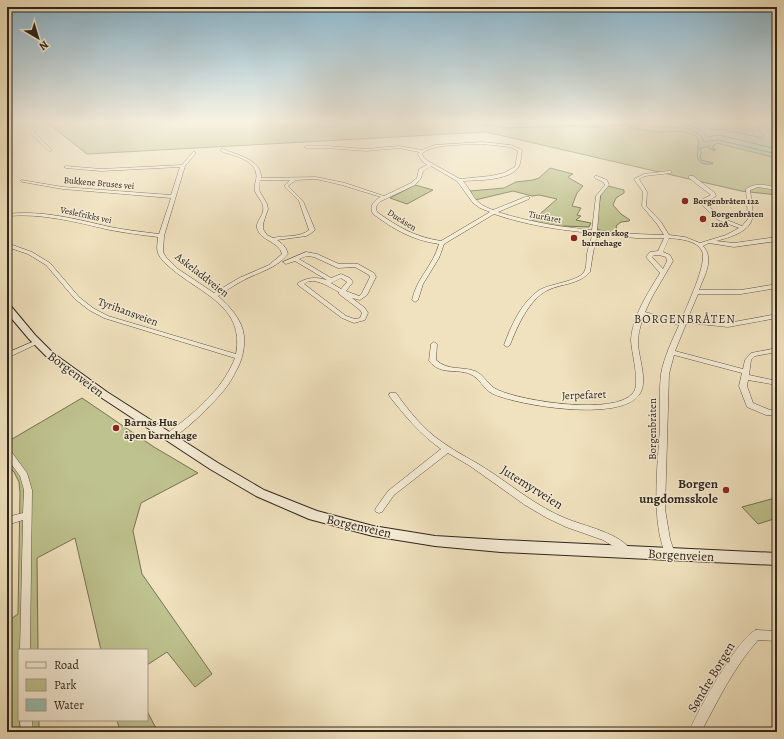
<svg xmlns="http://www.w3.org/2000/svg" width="784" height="739" font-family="Alegreya,serif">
	<rect width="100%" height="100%" fill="#f0e2be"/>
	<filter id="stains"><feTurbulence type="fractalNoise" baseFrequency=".005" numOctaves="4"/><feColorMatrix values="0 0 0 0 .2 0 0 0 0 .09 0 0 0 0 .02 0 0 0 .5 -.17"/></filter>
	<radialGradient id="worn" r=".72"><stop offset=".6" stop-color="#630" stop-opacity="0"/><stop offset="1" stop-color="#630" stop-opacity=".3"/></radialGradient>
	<!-- green -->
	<path fill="#bec28e" stroke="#767354" d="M45 121H626V124C635 129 645 131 656 132 666 132 695 128 699 140 699 153 691 166 713 163L701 160 699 149 709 146 710 149 715 151 712 148 717 143 777 158V195L741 191 486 132 87 154Z
		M550 168 573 174 569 176V178L583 186 577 193 572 206 581 208 577 215 581 216 576 220 591 223 589 227 563 226 562 228 531 222 557 199 539 195 532 196 513 191 475 200 470 191 504 188 516 182 533 180 539 178Z
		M415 185 433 190 407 204 390 198Z
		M608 186 624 190V193L616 198 613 205 621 214 630 220 629 221 621 222 616 226 618 233 599 230 595 228 601 194Z
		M82 398 154 447 198 473 141 503 133 531 142 574 212 674 195 687 167 652 147 665V650H101L75 538 37 558 38 650H19V720H39V732H7V622L18 614 20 493 19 482 14 472 7 465V442Z
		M775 498 777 500V518L758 524 742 507Z
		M147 711 158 732H120L117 720H147Z"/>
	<!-- water -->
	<path fill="#9abeb1" stroke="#6f8075" d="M315 121H342L344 124 327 128H316L312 123Z
		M626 121H753L777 124V158L717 143 712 147 716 150 710 149 709 146 699 149 702 153 700 155 701 160 713 164C693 166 697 153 699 141 695 128 668 132 657 132 647 131 638 129 628 127L627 126H629L625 123Z"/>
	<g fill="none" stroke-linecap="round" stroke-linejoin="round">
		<!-- shore -->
		<path stroke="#647166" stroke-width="1" d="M629 121C649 134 695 117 704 142L718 140 777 154
			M645 121C668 123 691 119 708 137L719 135 777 149
			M700 121 711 130 720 129 763 138 764 136 758 129 757 121"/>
		<!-- stream -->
		<path stroke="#6f8075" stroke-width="1.5" d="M466 123 509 128 571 126 601 127 626 124"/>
		<!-- street casing -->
		<g stroke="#5f5444" stroke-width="1">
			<path id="street" d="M15 121H24L7 125V123Z
				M34 121H38L40 125 34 133 51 149V151H49L30 133 36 125Z
				M483 142 511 145 522 150C521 155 521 164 518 168 507 181 478 180 463 181 476 197 472 202 493 210L525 197H529V199L498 212C529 222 560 227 592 230L596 196 605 185 603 182 595 178V176H597L607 180 609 185 600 196 597 231 636 234 664 235 657 224 642 206 643 192 634 179 644 174 669 171H671V173L645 176 639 179 647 192 646 206 661 222 669 235 685 237 700 243 726 235 739 228 718 220 701 204V200L711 195 689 178V176H693L715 193 716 196 705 203 722 218 742 226 748 219 746 189C756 182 766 185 777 188V190L758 187 750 190C751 197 754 214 752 219 749 232 728 238 716 241L734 243 777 237V241L734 247 709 243 703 246C715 259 704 276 699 290H741L777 284V288L741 294H698L687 320 728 323 777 314V318L728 327 690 323 686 324 675 351 743 369 745 360 751 353 777 348V352L755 356 751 360 749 375 777 381V385L748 380 747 386 753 403 770 410H777V416L766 415 747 407 739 386 742 373 674 355 669 374 665 509 670 539 675 554 673 557 670 558 667 557C650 524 658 463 660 426 660 410 659 390 661 374 664 357 672 341 679 325L644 315C641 324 638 333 638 342 638 357 649 382 639 395 620 422 520 406 493 394 483 389 480 378 470 374 455 368 442 376 429 361L431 344 434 342 437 344 436 360C448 371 461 366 475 371 485 375 488 386 498 390 522 401 615 416 633 393 641 384 631 352 631 339 633 315 648 293 660 273L646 257 650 252 658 251 664 238H636L597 234 593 253 590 272C578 285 563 283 548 290 529 299 517 327 510 345L507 347 504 345C511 326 521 303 538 291 549 283 581 282 585 270 587 265 586 259 587 254 588 247 592 240 592 233 559 230 526 225 494 214L444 244 439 258 423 284 418 300 415 302 412 300C417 277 433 266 439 244 412 240 395 230 373 214 369 206 373 201 381 197L342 185 316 179 296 180 288 186 303 201 315 230 310 234 306 236 277 240C283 244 286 247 288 254 276 269 258 272 242 281 234 285 226 291 218 296 230 307 242 319 244 336 245 348 242 361 236 371 233 377 229 384 225 389 217 399 177 442 165 439L164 437 165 435C193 414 222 391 235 358L104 318 89 310 75 299 46 265 28 254 7 247V243L32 252 50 263 79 297 93 308 108 316 236 354C245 306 201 294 172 269 167 265 160 259 158 253 156 248 158 242 158 237 142 235 126 233 110 230 76 222 42 213 7 216V214C42 210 76 219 110 227 126 230 143 232 159 234L171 198 63 189 23 182 21 181V180L63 187 171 195 180 167 101 171 66 168 64 167 66 166 101 169 182 165 193 152H195V154L185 166 164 236 163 252 166 257 178 269 214 293 239 278 269 265 282 254C279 241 260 241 257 228 256 222 262 217 263 211 265 202 257 198 255 191 253 185 258 179 256 173 253 158 232 156 221 151V149H223C236 155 262 159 261 178L316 177 345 183 384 196 411 183 417 178 419 169 427 165 421 160 418 154 419 152 399 148 366 151 327 148H306L304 147 306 146H327L366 149 399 146 422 150 435 145ZM483 144 510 147 518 151 515 167 504 173 490 176 460 179 428 161 424 158 422 154C431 143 469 145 483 144ZM431 166 457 181 473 203 480 208 490 212 441 241C415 237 398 227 377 212 375 207 377 204 381 201L415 185 421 178 423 171ZM260 180H290L284 186 299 201 309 230C300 238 285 235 273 238L267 235 263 229V224L268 209 267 204 259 190ZM669 238C679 239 697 240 702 251 708 263 686 307 681 321H678L645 312 652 297 673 261 670 255 663 252ZM654 255H659L666 257 667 261 663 269 652 257Z
				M306 252 317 254 339 264H358L374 273 376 277 367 295 360 300 352 298 365 308 368 313 365 320 354 323 342 318 298 285V283C308 277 316 277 327 280L295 261 286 264 283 262ZM307 256 314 257 338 268 355 267 369 275 370 277 362 293 359 296 346 291 353 282 350 278 341 274 331 278 299 259ZM341 278 347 282 341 289 331 283ZM309 281C320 280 329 287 339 292V294L360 310 362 313 360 318 355 319 346 316 304 284Z
				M37 340 40 342 39 343 7 358V353Z
				M390 393H396C409 411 423 429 442 442 457 453 475 461 491 472 515 488 538 507 565 518 583 526 622 533 632 552L630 555 627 556 624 555 618 549 603 540 566 527 547 518 525 505 470 466 448 453 394 495 382 512 379 513 376 512 375 510 376 508 388 491 441 449C421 435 405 416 390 397L389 395Z
				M7 449 10 450 27 473 32 490 30 650H20L23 520 7 525V517L23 513 24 490 20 476 7 458Z
				M756 630 777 631V641L758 640C734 667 718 700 701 732H689C697 712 738 637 756 630Z
				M20 720H32L33 732H21Z"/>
		</g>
		<!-- secondary casing -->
		<g stroke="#2f241b" stroke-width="2">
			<path id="secondary" d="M7 304 10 305 35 335 53 353 107 392 218 463 264 490 317 511 373 526 435 536 501 540 777 553V565L501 552 435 546 373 536 309 519 256 496 210 469 99 396 47 357 29 339 7 313Z"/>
		</g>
		<!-- street -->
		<use href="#street" fill="#f5ecd5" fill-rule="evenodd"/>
		<!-- secondary -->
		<use href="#secondary" fill="#f5ecd5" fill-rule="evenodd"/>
	</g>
	<!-- sky -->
	<linearGradient id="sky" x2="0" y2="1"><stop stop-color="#89b8d2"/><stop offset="0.54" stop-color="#f8f2e2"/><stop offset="1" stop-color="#f8f2e2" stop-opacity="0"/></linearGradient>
	<rect width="784" height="225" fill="url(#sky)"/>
	<!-- markers -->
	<g fill="#8f2418" stroke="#f5ecd5" stroke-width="1.5">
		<circle cx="685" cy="201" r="4"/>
		<circle cx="703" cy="219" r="4"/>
		<circle cx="574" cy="238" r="4"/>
		<circle cx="116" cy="428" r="4"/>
		<circle cx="726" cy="490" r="4"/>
	</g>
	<g text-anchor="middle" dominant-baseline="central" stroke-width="3" stroke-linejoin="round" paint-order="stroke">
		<!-- far-street labels -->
		<g font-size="9" fill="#2f241b" stroke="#f5ecd5">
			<text transform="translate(99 183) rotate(5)">Bukkene Bruses vei</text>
			<text transform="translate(86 215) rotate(12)">Veslefrikks vei</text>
			<text transform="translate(545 217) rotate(11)">Tiurfaret</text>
			<text transform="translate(402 220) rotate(32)">Dueåsen</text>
		</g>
		<!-- far-poi labels -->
		<g font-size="9" font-weight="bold" fill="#2f241b" stroke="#f5ecd5" text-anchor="start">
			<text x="693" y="201">Borgenbråten 122</text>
			<text x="711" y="214">Borgenbråten<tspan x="711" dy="10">120A</tspan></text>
			<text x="582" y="233">Borgen skog<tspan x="582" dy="10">barnehage</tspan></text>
		</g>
		<!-- street labels -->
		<g font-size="11" fill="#2f241b" stroke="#f5ecd5">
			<text transform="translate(202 275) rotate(38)">Askeladdveien</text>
			<text transform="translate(128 312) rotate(20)">Tyrihansveien</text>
			<text transform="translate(584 395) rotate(-2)">Jerpefaret</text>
			<text transform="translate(652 429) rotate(-90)">Borgenbråten</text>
		</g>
		<!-- poi labels -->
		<g font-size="11" font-weight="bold" fill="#2f241b" stroke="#f5ecd5" text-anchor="start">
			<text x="124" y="422">Barnas Hus<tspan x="124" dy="13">åpen barnehage</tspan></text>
		</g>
		<!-- neighbourhood labels -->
		<g font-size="12" letter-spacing="1" fill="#2f241b" stroke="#f5ecd5">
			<text x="685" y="319">BORGENBRÅTEN</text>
		</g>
		<!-- near-street labels -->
		<g font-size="13" fill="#2f241b" stroke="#f5ecd5">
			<text transform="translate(76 374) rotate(37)">Borgenveien</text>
			<text transform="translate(532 487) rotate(32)">Jutemyrveien</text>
			<text transform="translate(359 526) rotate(13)">Borgenveien</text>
			<text transform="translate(681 555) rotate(3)">Borgenveien</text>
			<text transform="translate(711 677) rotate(-59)">Søndre Borgen</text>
		</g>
		<!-- near-poi labels -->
		<g font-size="13" font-weight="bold" fill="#2f241b" stroke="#f5ecd5" text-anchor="end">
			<text x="718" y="483">Borgen<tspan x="718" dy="15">ungdomsskole</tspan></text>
		</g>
	</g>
	<!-- margin -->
	<rect width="784" height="739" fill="none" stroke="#f0e2be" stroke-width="24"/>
	<rect x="8" y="8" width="768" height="723" fill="none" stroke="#2f241b" stroke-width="2"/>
	<rect x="12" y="12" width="760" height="715" fill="none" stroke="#2f241b"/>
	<!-- legend -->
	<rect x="18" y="649" width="130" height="72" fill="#f5ecd5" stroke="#a69c8b"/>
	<rect x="26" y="662" width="20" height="6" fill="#f5ecd5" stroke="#a69c8b"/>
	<text x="54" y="669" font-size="12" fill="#2f241b">Road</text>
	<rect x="26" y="679" width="20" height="12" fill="#bec28e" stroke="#a69c8b"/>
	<text x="54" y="689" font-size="12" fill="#2f241b">Park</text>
	<rect x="26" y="699" width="20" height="12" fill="#9abeb1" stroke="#a69c8b"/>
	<text x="54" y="709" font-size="12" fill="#2f241b">Water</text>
	<!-- north arrow -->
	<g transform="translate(38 38) rotate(142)" stroke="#f5ecd5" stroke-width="3" paint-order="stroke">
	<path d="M0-3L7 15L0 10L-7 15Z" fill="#2f241b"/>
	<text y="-6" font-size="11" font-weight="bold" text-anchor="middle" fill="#2f241b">N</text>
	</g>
	<rect width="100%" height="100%" filter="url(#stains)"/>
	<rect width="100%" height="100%" fill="url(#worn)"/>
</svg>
